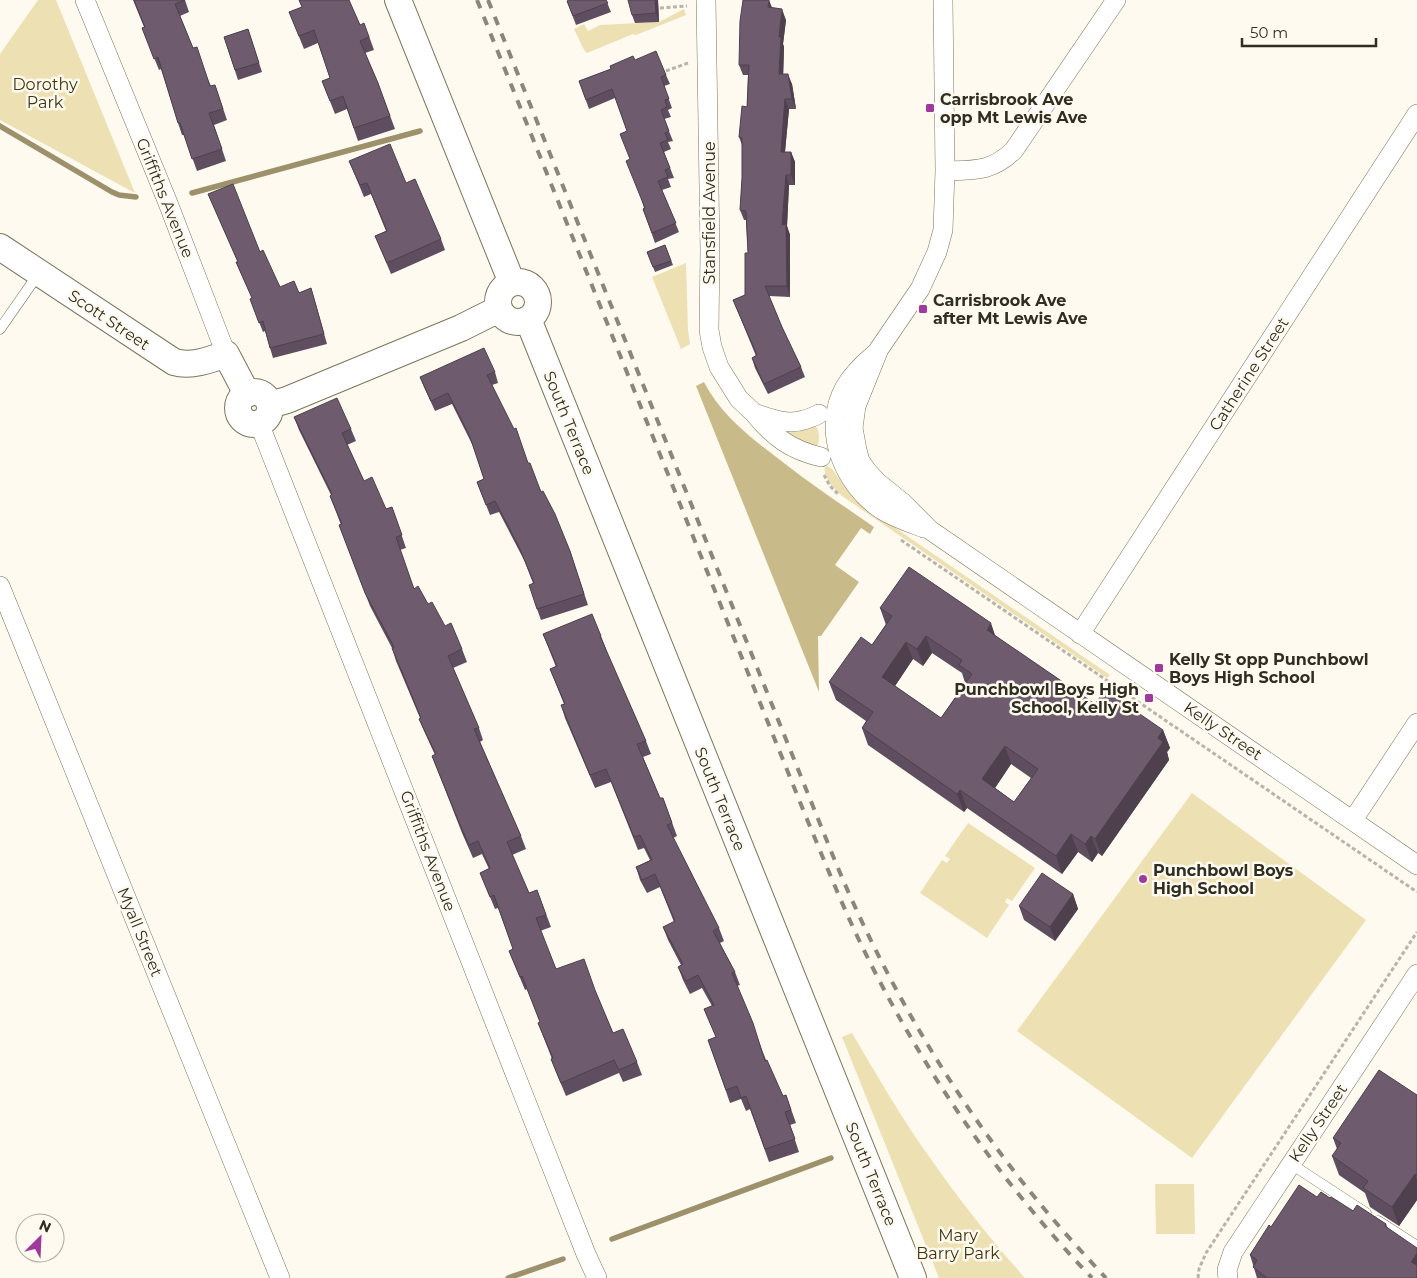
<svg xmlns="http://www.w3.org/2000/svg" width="1417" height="1278" font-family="Montserrat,sans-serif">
	<rect width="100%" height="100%" fill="#fefaef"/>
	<!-- green -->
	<path fill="#ede0b3" d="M38 0H56L135 193 0 120V54Z
		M684 9 686 15 636 35 633 34 587 53 584 50 574 29 584 24 588 31 600 25 659 22Z
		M686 263 688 330 690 344 681 349 652 277Z
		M814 425C820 428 820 442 817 447L805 445 784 430Z
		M825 465 832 469 850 493 878 516 1110 675 1107 678 842 496C834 488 822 478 825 465Z
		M1192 793 1366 920 1192 1158 1017 1031Z
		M968 823 1035 868 1012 901 1007 898 1005 902 1009 905 987 938 920 893 942 860 947 863 950 859 945 856Z
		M852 1033C878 1077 903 1121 933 1162 961 1202 992 1241 1025 1278H939L842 1037Z
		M1155 1184H1194L1195 1234H1156Z"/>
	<!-- forest -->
	<path fill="#c9bb89" d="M704 382C722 417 754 440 784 463 813 486 844 506 874 527L870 534 861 528 835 565 859 582 821 636H818L819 692 696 386Z"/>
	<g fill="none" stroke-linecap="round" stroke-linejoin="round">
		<!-- stream -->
		<path stroke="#9c916b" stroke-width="5.5" d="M0 126 112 192 119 195 136 197
			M192 193 420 131
			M612 1239 831 1158
			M508 1278 563 1259"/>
		<!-- lane casing -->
		<g stroke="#7c755b" stroke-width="11">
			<path id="lane" d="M0 329 39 273
				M1291 1164 1366 1213
				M1378 1221 1417 1246"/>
		</g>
		<!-- street casing -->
		<g stroke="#7c755b" stroke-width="20">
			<path id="street" d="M85 0 168 203 226 354
				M706 0 710 251 709 330 712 347 719 367 739 399 754 413
				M943 0 945 171 943 230 937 252 920 289 879 349 856 406 853 428 857 450 860 461 867 471 877 482 903 503 930 530 1417 865
				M945 171C974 170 992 172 1014 150L1116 0
				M876 353C864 363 853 373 845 387 821 430 843 484 882 510 895 518 910 523 924 528
				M819 414C794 427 779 422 754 413 773 437 791 450 821 457
				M259 423 586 1254 597 1278
				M0 586 280 1278
				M1080 634 1417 114
				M1353 820 1417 723
				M1228 1278 1227 1270 1233 1252 1417 974"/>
		</g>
		<!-- secondary casing -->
		<g stroke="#7c755b" stroke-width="28">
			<path id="secondary" d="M398 0 512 283
				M0 247 174 362C191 367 210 360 226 354L247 394
				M498 302a20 20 0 1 1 40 0a20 20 0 1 1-40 0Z
				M528 319 913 1278
				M238 408a16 16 0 1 1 32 0a16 16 0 1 1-32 0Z
				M270 405 287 400 461 328 499 309"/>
		</g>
		<!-- path -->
		<path stroke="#b8b4a9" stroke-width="3" stroke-dasharray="4 2.5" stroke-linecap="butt" d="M660 8 687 6
			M666 71 688 63
			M824 475 830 486 839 495
			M901 540 1417 892
			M1198 1278 1199 1269 1206 1253 1417 932"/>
		<!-- lane -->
		<use href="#lane" stroke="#fff" stroke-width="10"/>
		<!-- street -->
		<use href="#street" stroke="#fff" stroke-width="19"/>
		<!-- secondary -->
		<use href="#secondary" stroke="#fff" stroke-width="26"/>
		<!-- rail -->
		<path stroke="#89867b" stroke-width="4" stroke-dasharray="9 9" stroke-linecap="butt" d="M477 0 804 812C822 855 839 898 859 940 918 1063 997 1179 1092 1278
			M488 0 833 856C881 973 945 1084 1024 1184 1050 1217 1078 1248 1106 1278"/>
	</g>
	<!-- wall -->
	<path fill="#5f4e5f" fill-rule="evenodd" d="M133 0H185L189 12 180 16 193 48 211 86 215 85 227 120 214 125 226 161 197 171 184 135H182L178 123 161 69 159 70 142 28 144 27Z
		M299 0H349L360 25 369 36 374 50 365 53 378 83 395 129 358 141 347 109 335 114 322 81 330 78 318 43 304 49 289 12 302 7Z
		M606 0 611 12 576 25 567 1Z
		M658 0 659 22 635 23 632 15Z
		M772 8 786 20 783 44 784 47 783 74 792 84 796 109H789L785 152H791L795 162V185H789L787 226 790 235V297L769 296 782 327 801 367 805 377 768 394 755 368 752 358 756 356 733 300 745 295 748 253 746 220H744L740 210 742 178V145L739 137 747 107 748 75H743L739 65Z
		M248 29 262 72 238 80 224 37Z
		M635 60 666 75 670 84 664 86 672 108 668 110 671 117 664 119 673 141 668 142 671 149 664 152 674 178 668 179 671 187 662 190 679 232 655 243 643 209 644 208 630 159 627 131 615 98 589 109 579 81Z
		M349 161 406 183 441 239 445 250 391 274 375 236 386 231 371 194 364 197Z
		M208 194 260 252 280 287 299 293 311 288 314 298 327 344 273 358 265 331 263 332 250 299 252 298 236 262H238Z
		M665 245 673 265 655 272 647 252Z
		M495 372 498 383 492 385 541 492 570 551 588 605 541 620 537 609 533 583 524 560 499 512 490 515 477 482 484 479 473 446 452 404 435 411 424 387 420 377Z
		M294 417 351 429 356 441 347 445 364 481 386 509 392 507 406 548 400 550 414 589 428 604 462 649 467 662 453 668 479 728 483 740 480 742 521 836 526 849 512 855 529 893 537 890 551 927 540 931 556 969 596 993 613 1033 637 1062 642 1075 623 1082 619 1073 566 1096 556 1072 551 1059H552L543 1036 538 1023 540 1022 527 989 525 990 509 951 513 949 498 908 495 909 480 873 489 869 482 854 473 858 462 833 432 756 435 755 424 731 419 719 420 718 396 661 392 648 370 606 339 525H341L330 496 331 495 299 430Z
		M880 608 995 636 1095 704 1163 730 1170 748 1167 752 1169 760 1102 856 1098 853 1092 862 1078 852 1062 874 967 808 964 812 868 745 862 728 866 721 836 700 829 682 872 645 886 625ZM932 653 962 673 965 683 941 718 895 686 913 659 923 666ZM1011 764 1031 778 1014 802 995 788Z
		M543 634 601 636 606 649H605L646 741 651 754 643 757 660 798H663L677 836 673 838 719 928 724 941 720 943 735 972 740 985 737 986 766 1060 783 1096 786 1095 796 1123 790 1125 799 1152 769 1162 750 1109 746 1111 741 1099 730 1103 708 1040 716 1037 704 1009 712 1006 702 988 690 994 683 980 678 967 681 965 668 940 663 927 674 922 660 887 647 893 640 880 636 867 650 860 644 848 638 850 611 782 595 788 565 718 561 705 564 704 550 669 556 667Z
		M1073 894 1078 909 1055 941 1024 920 1019 906Z
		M1417 1095V1200L1399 1226 1370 1207 1365 1193 1339 1175 1332 1156 1337 1149 1333 1138Z
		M1317 1197 1330 1198 1353 1211 1386 1224 1388 1229 1417 1278H1257L1250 1255 1271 1227Z"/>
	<!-- shaded-wall -->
	<path fill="#4e404d" d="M655 0H658L659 22 656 13Z
		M769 0 773 10 768 7Z
		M782 9 786 20 783 44 784 47 783 84 779 74V37Z
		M788 74 792 84 796 109 792 99Z
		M785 99 789 109 784 162 781 152Z
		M791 152 795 162V185L791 175Z
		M786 175 789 185 787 226 790 235V297L787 286 782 225Z
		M991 623 997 641 987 630Z
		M926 636 932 653 923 666 917 649Z
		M906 642 913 659 889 695 882 677Z
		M1163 730 1170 748 1167 752 1169 760 1102 856 1095 839Z
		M1005 746 1011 764 989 797 982 779Z
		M960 790 967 808 964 812 957 794Z
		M1071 834 1078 852 1062 874 1056 856Z
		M1091 836 1098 853 1092 862 1085 844Z
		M1073 894 1078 909 1055 941 1050 927Z
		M1415 1174 1417 1180V1200L1399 1226 1392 1207Z
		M1417 1253V1275L1411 1262Z"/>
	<!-- building -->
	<path fill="#6f5b6e" stroke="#4e404d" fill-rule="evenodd" d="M134 0H185L175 4 193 48 197 47 210 86 215 85 223 109 209 113 222 149 192 159 180 123H178L158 57 154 59 142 28 145 27Z
		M299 0H349L360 25 364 23 369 37 360 41 378 83 390 116 354 128 343 96 330 101 322 81 330 78 314 30 299 36 289 12 302 7Z
		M569 0H606L608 3 573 16 567 1Z
		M628 0H655L656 13 632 15Z
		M743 0H769L768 7 782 9 779 37H781L779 74H788L792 99H785L781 152H791V175H786L782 225 786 224 787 286H765L782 327 801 367 764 384 752 358 757 355 733 300 745 295V253H748L746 211 740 210 742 178V138L739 137 742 106 747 107 749 65H739L740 21Z
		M248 29 259 63 235 70 224 37Z
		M656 51 666 75 661 77 669 99 665 100 667 107 661 110 669 131 665 133 668 140 660 143 670 168 665 170 668 177 658 181 676 223 652 233 643 209 645 208 626 161 630 159 620 134 627 131 612 89 586 100 579 81 611 69 610 66 633 56 635 60Z
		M390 144 406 183 415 179 441 239 387 263 375 236 387 231 367 183 360 185 349 161Z
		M233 184 260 252 263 250 280 287 294 281 299 293 311 288 324 334 270 348 263 321 259 323 250 299 252 298 236 262H238L208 194Z
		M665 245 671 261 653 267 647 252Z
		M484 348 495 372 487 375 514 429 516 428 528 463H530L541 492 543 491 555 514 570 551 584 594 537 609 529 585 534 583 520 549 495 501 486 505 477 482 484 479 470 437 448 393 431 401 420 377Z
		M337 398 351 429 342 433 364 481 372 477 386 509 392 507 402 535 396 537 414 589 418 586 428 604 432 602 445 626 451 623 462 649 448 656 479 728 474 729 521 836 507 842 529 893 537 890 546 915 536 918 556 969 584 959 595 990 613 1033 623 1029 637 1062 619 1070 614 1060 561 1083 551 1059 553 1058 538 1023 540 1022 522 976 520 977 509 951 513 949 494 895 490 897 480 873 490 868 478 841 469 845 458 820 432 756 436 754 419 719 421 718 392 648 394 647 365 593 339 525 342 524 330 496 332 494 294 417Z
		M909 567 991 623 987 630 1095 704 1105 690 1163 730 1158 738 1163 742 1095 839 1091 836 1085 844 1071 834 1056 856 960 790 957 794 862 728 873 712 829 682 861 637 872 645 892 616 880 608ZM926 636 962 660 959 665 972 674 941 718 882 677 906 642 917 649ZM1005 746 1038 769 1014 802 982 779Z
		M592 614 601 636H600L646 741 637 744 660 798H663L672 823 667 825 719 928 713 931 735 972 732 973 753 1023 765 1061 767 1060 783 1096 786 1095 791 1110 785 1112 795 1139 765 1149 746 1096 741 1098 737 1086 726 1090 708 1040 716 1037 704 1009 714 1005 698 975 686 981 678 967 683 964 663 927 675 921 655 874 642 880 636 867 652 860 640 835 634 837 606 769 590 775 561 705 565 704 550 669 557 666 543 634Z
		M1042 873 1073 894 1050 927 1019 906Z
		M1379 1070 1417 1095V1176L1415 1174 1392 1207 1363 1188 1368 1181 1332 1156 1341 1143 1333 1138Z
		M1299 1185 1317 1197 1321 1192 1330 1198 1331 1197 1353 1211 1357 1205 1386 1224 1385 1226 1417 1248V1253L1411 1262 1417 1265V1278H1267L1253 1267 1257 1260 1250 1255 1269 1225 1271 1227Z"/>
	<!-- markers -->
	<g fill="#9f399e" stroke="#fefaef" stroke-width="2">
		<rect x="925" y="103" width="10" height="10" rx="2.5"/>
		<rect x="918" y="304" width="10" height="10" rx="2.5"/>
		<rect x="1154" y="663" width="10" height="10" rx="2.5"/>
		<rect x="1144" y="693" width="10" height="10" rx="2.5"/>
		<circle cx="1143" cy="879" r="5"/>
	</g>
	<g text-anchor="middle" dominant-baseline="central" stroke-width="5" stroke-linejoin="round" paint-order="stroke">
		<!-- park labels -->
		<g font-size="16" fill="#40350c" stroke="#fefaef">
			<text x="45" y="84">Dorothy<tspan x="45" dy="18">Park</tspan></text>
			<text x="958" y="1235">Mary<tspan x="958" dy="18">Barry Park</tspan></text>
		</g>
		<!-- poi labels -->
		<g font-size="16" font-weight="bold" fill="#302d22" stroke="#fefaef" text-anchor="start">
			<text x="940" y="99">Carrisbrook Ave<tspan x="940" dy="18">opp Mt Lewis Ave</tspan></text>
			<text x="933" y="300">Carrisbrook Ave<tspan x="933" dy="18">after Mt Lewis Ave</tspan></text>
			<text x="1169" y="659">Kelly St opp Punchbowl<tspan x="1169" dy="18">Boys High School</tspan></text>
			<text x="1139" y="689" text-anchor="end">Punchbowl Boys High<tspan x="1139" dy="18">School, Kelly St</tspan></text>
			<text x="1153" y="870">Punchbowl Boys<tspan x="1153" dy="18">High School</tspan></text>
		</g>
		<!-- street labels -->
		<g font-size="16" fill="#302d22" stroke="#fefaef">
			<text transform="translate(165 198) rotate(68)">Griffiths Avenue</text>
			<text transform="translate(709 213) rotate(-90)">Stansfield Avenue</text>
			<text transform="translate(109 320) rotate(34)">Scott Street</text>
			<text transform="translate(1249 374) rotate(-57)">Catherine Street</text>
			<text transform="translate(569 423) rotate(68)">South Terrace</text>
			<text transform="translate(1223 731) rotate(34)">Kelly Street</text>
			<text transform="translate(720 799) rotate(68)">South Terrace</text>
			<text transform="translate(428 851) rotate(69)">Griffiths Avenue</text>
			<text transform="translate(140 932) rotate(68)">Myall Street</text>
			<text transform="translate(1318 1123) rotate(-56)">Kelly Street</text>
			<text transform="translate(871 1174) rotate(68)">South Terrace</text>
		</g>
	</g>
	<!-- north arrow -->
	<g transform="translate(40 1238) rotate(24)"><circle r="24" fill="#fefaef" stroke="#aca89d"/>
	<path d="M0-4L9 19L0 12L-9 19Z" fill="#9f399e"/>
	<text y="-8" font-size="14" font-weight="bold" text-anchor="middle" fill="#302d22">N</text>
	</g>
	<!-- scale -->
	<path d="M1242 38v8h134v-8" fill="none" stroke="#302d22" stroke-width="2.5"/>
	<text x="1250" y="38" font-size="15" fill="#302d22" stroke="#fefaef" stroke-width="4" paint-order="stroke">50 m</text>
</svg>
